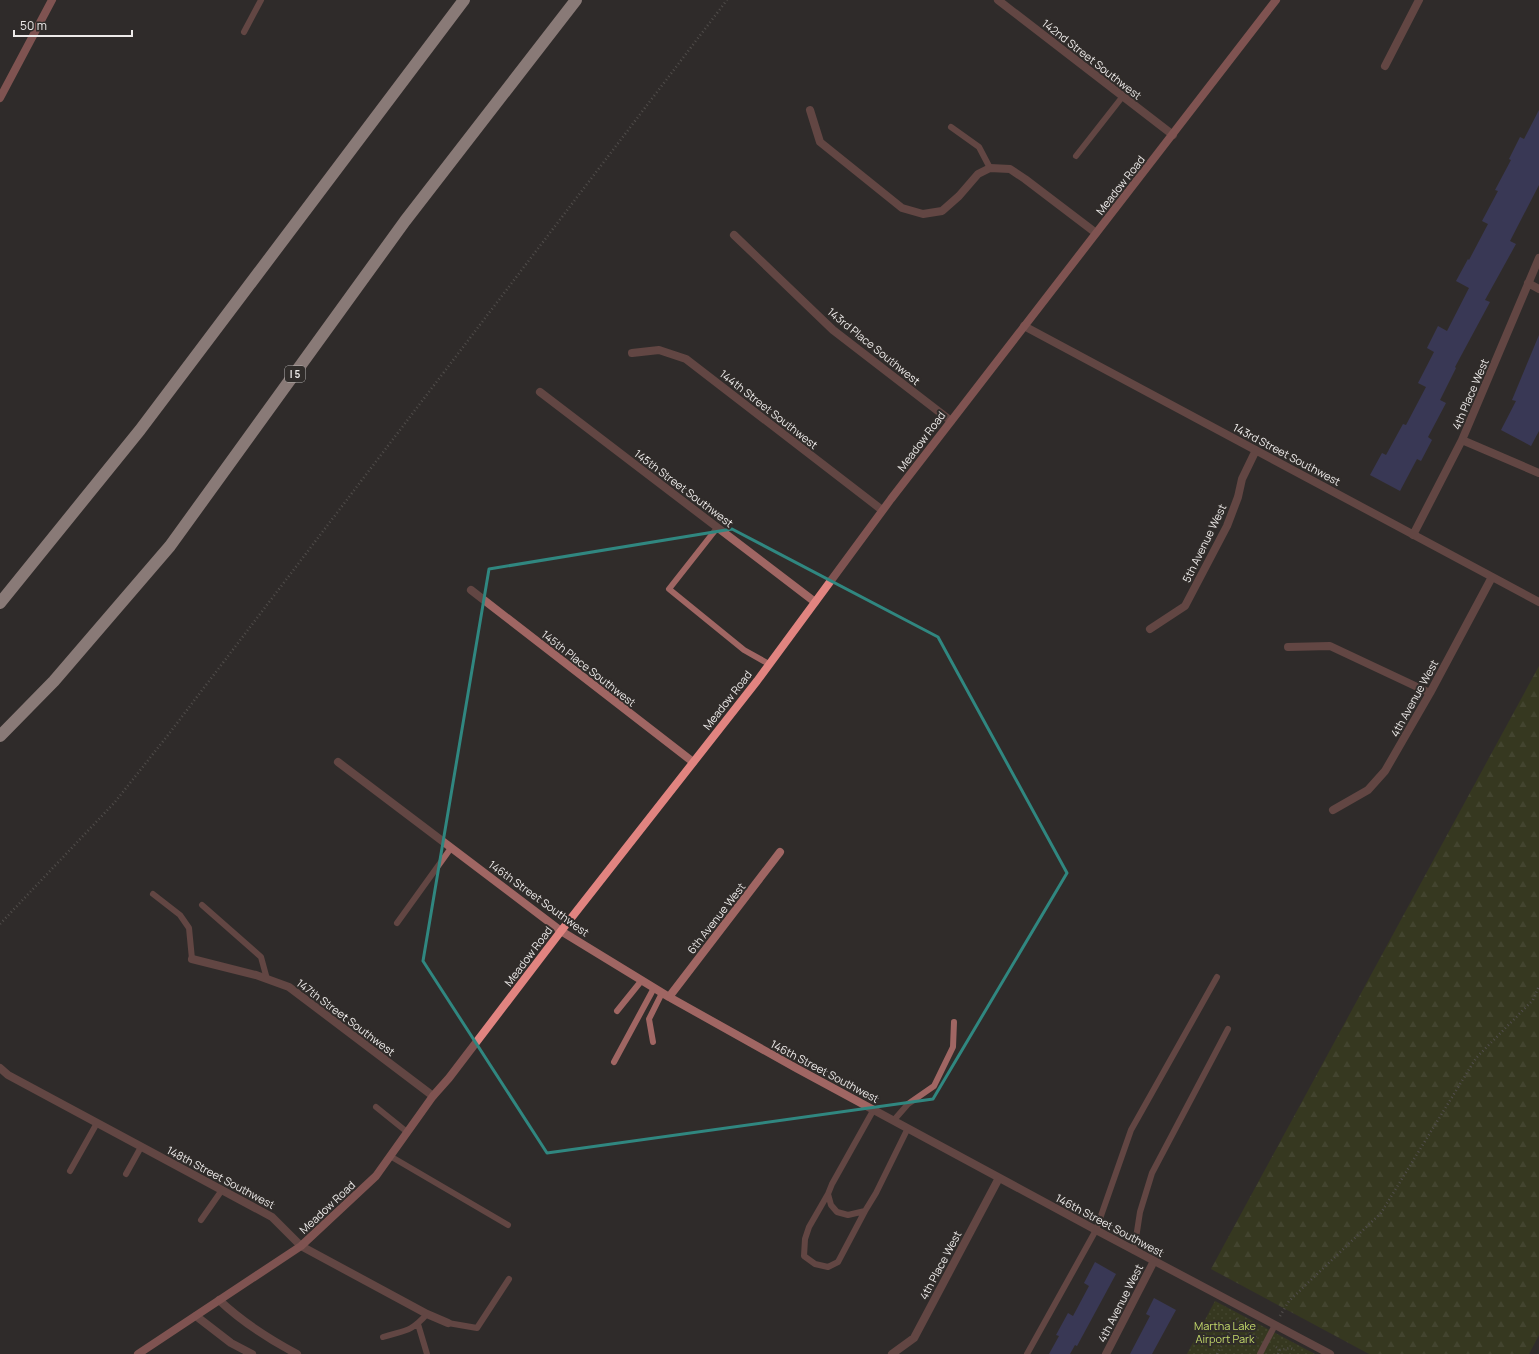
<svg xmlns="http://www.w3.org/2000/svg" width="1539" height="1354" font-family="Manrope,sans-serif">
	<defs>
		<pattern id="forest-firs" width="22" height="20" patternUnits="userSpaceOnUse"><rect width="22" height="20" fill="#3f4814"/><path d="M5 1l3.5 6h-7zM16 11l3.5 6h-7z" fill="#5b6336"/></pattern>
		<pattern id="park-dots" width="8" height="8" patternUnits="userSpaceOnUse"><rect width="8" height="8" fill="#3f4814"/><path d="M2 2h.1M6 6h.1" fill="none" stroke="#5b6336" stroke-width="1.8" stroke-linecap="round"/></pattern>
	</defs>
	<rect width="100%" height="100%" fill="#302c2a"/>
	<!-- forest -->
	<path fill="url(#forest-firs)" d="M1539 666V1335L1529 1354H1369L1211 1269Z"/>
	<!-- park -->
	<path fill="url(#park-dots)" d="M1215 1301 1315 1354H1187Z"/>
	<!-- building -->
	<path fill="#46478a" d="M1539 110V185L1510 241 1516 244 1485 300 1490 302 1455 367 1456 368 1440 400 1446 403 1428 437 1432 440 1421 461 1417 459 1400 491 1370 475 1382 453 1386 455 1403 424 1406 425 1426 387 1418 383 1434 352 1427 348 1438 326 1447 331 1469 288 1456 281 1468 259 1469 260 1488 224 1482 221 1498 191 1495 190 1511 160 1509 159 1520 137 1524 139Z
		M1539 335V431L1531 446 1501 430 1516 401 1512 400Z
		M1095 1262 1116 1274 1077 1346 1075 1345 1070 1354H1049L1059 1336 1056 1335 1068 1313 1073 1316 1089 1286 1084 1283Z
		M1154 1298 1176 1310 1152 1354H1130L1150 1316 1146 1314Z"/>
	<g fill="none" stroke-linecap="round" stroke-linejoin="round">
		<!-- path -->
		<path stroke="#797574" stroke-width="2.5" stroke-dasharray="1 3" stroke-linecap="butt" d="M0 924 115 802 168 735 727 0
			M1280 1316 1289 1301 1381 1213 1476 1058 1533 1000 1539 986
			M1236 1319 1246 1326 1248 1333 1257 1338
			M1276 1347 1280 1350
			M1217 1354 1236 1319
			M1278 1354 1280 1350 1290 1348 1293 1349"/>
		<!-- lane -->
		<path stroke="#a06663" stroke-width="6" d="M244 32 261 0
			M951 127 979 147 990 168
			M1076 156 1123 96
			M717 528 669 589 744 650 769 664
			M153 894 180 915 189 928 192 959
			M202 905 261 957 267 979
			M397 923 451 848
			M617 1011 642 980
			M653 1042 649 1019 662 993
			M614 1062 654 988
			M376 1107 407 1132
			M874 1109 832 1184 828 1194 831 1205 837 1212 848 1215 865 1211 876 1193 908 1128
			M894 1120 908 1104 934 1086 953 1047 954 1022
			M390 1156 508 1225
			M70 1171 97 1123
			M126 1174 141 1147
			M828 1194 809 1227 805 1239 804 1256 815 1264 828 1267 838 1262 865 1211
			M201 1220 222 1190
			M1134 1251 1140 1212 1152 1173 1228 1029
			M448 1323 477 1328 509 1279
			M418 1324 427 1354
			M383 1337C405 1330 410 1333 427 1314
			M1027 1354 1096 1230 1131 1130 1217 977
			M1260 1354 1275 1325"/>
		<!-- street -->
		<path stroke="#a06663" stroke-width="8" d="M998 0 1173 135
			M1385 66 1419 0
			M810 110 820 142 902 208 923 214 942 211 959 196 978 174 990 168 1010 169 1025 179 1096 233
			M734 235 833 330 951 421
			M1528 283 1539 289
			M1024 326 1539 602
			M632 353 659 350 686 359 882 510
			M540 392 815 602
			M1462 440 1539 473
			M1413 535 1462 440 1539 258
			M471 590 693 762
			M1150 629 1185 606 1227 526 1238 497 1242 479 1256 450
			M1288 647 1330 646 1430 693
			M338 762 561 931 669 997 796 1068 1096 1230 1330 1354
			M1333 810 1368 790 1385 771 1430 693 1492 577
			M192 959 256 975 289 987 433 1096
			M669 997 780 852
			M0 1068 8 1075 272 1217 301 1246 427 1314 448 1323
			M219 1300C242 1322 269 1339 297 1354
			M196 1316 231 1343 252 1354
			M892 1354 914 1338 999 1178
			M1106 1354 1154 1261"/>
		<!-- secondary -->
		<path stroke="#e18480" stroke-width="8" d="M0 98 52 0
			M138 1354 301 1246 376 1176 433 1096 449 1078 561 931 757 681 891 499 1276 0"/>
		<!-- highway -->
		<path stroke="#f7d9d6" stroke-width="12" d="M0 603 140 430 464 0
			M0 736 54 681 170 546 405 221 576 0"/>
	</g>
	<!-- marked area -->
	<path d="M0 0H1539V1354H0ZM732 529 938 637 1067 873 933 1099 547 1153 423 961 489 569Z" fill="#302c2a" fill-opacity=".55" fill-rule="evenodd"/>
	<path fill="none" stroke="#308780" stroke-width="3" stroke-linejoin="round" d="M732 529 938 637 1067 873 933 1099 547 1153 423 961 489 569Z"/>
	<g text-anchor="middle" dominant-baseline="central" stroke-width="4" stroke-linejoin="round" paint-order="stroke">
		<!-- shield labels -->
		<rect fill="#302c2a" stroke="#b4b1b0" stroke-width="1" x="285" y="366" width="20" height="16" rx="3"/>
		<g font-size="10" font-weight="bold" fill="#edeae9">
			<text x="295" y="374">I 5</text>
		</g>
		<!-- street labels -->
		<g font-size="11" fill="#edeae9" stroke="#302c2a">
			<text transform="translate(1092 59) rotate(38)">142nd Street Southwest</text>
			<text transform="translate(1120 185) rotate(-52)">Meadow Road</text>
			<text transform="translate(874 346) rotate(39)">143rd Place Southwest</text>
			<text transform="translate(1470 394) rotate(-67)">4th Place West</text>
			<text transform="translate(769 409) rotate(38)">144th Street Southwest</text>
			<text transform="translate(921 441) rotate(-53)">Meadow Road</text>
			<text transform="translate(1287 454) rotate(28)">143rd Street Southwest</text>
			<text transform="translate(684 488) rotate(37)">145th Street Southwest</text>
			<text transform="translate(1204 543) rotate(-64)">5th Avenue West</text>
			<text transform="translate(589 668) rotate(38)">145th Place Southwest</text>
			<text transform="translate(1414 698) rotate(-61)">4th Avenue West</text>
			<text transform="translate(727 700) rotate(-52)">Meadow Road</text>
			<text transform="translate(539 898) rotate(36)">146th Street Southwest</text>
			<text transform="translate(716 918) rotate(-52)">6th Avenue West</text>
			<text transform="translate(528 956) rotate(-53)">Meadow Road</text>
			<text transform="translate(346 1017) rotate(37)">147th Street Southwest</text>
			<text transform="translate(825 1071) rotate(28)">146th Street Southwest</text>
			<text transform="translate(221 1177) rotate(28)">148th Street Southwest</text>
			<text transform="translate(327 1207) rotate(-43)">Meadow Road</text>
			<text transform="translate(1110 1225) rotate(28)">146th Street Southwest</text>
			<text transform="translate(940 1265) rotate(-62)">4th Place West</text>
			<text transform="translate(1120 1303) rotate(-63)">4th Avenue West</text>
		</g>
		<!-- park labels -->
		<g font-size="11" fill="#c3d96a" stroke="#302c2a">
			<text x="1225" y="1325">Martha Lake<tspan x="1225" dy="13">Airport Park</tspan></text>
		</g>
	</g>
	<!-- scale -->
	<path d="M14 30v6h118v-6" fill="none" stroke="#edeae9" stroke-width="2"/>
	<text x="20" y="30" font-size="12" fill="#edeae9" stroke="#302c2a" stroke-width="3" paint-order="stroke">50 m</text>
</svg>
